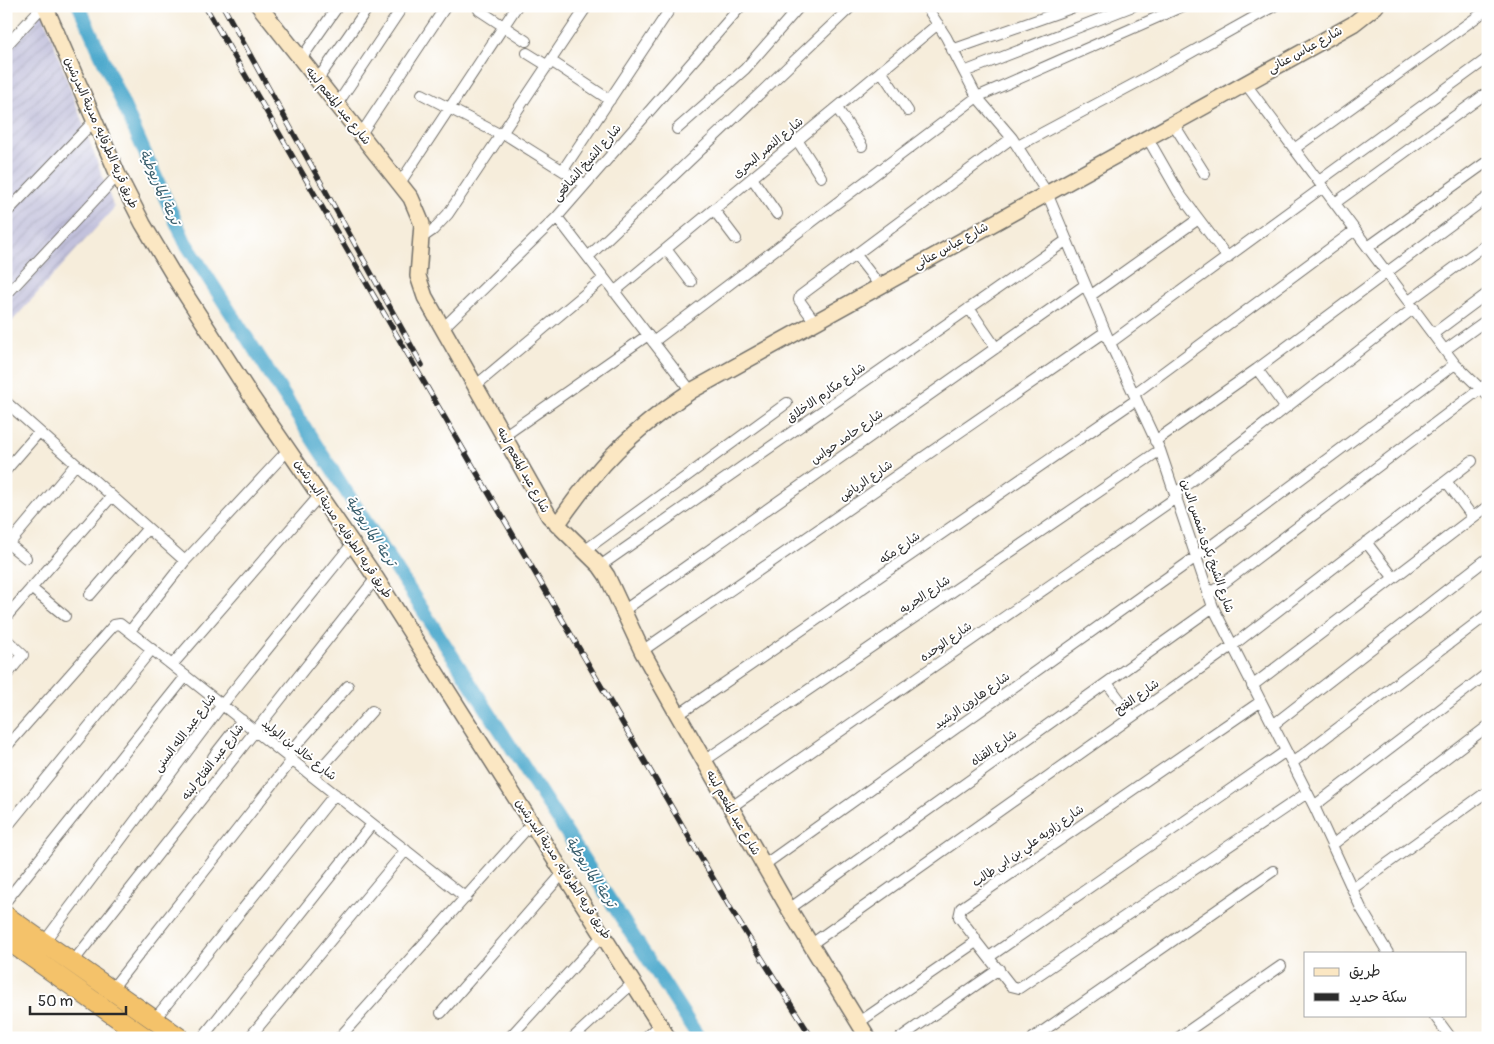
<svg xmlns="http://www.w3.org/2000/svg" width="1494" height="1044" font-family="Pangolin,'Playpen Sans Arabic',sans-serif">
	<defs>
		<pattern id="industrial-furrows" width="10" height="10" patternUnits="userSpaceOnUse" patternTransform="scale(1.25)"><rect width="10" height="10" fill="#c2c1dc"/><path d="M-1 1l2-2M0 10L10 0M9 11l2-2" fill="none" stroke="#a7a6bd"/></pattern>
	</defs>
	<rect width="100%" height="100%" fill="#fff"/>
	<filter id="ink" filterUnits="userSpaceOnUse"><feTurbulence type="fractalNoise" baseFrequency=".02" numOctaves="2"/><feDisplacementMap in="SourceGraphic" scale="10" xChannelSelector="R" yChannelSelector="G"/><feConvolveMatrix kernelMatrix="1 2 1 2 8 2 1 2 1" color-interpolation-filters="sRGB"/></filter>
	<filter id="wash" filterUnits="userSpaceOnUse"><feTurbulence type="fractalNoise" baseFrequency=".0096" numOctaves="4" result="noise"/><feDisplacementMap in="SourceGraphic" scale="20" xChannelSelector="R" yChannelSelector="G"/><feGaussianBlur stdDeviation="1.12" result="paint"/><feColorMatrix in="noise" values="0 0 0 0 0 0 0 0 0 0 0 0 0 0 0 0 0 1.4 0 .05"/><feComposite in="paint" operator="in"/></filter>
	<g filter="url(#wash)">
		<rect width="100%" height="100%" fill="#f6eddb"/>
		<!-- industrial -->
		<path fill="url(#industrial-furrows)" d="M42 11 114 208 6 328V47Z"/>
		<g fill="none" stroke-linecap="round" stroke-linejoin="round">
			<!-- canal -->
			<path stroke="#4faacd" stroke-width="14" d="M79 6 185 242 699 1038"/>
		</g>
	</g>
	<g filter="url(#ink)">
		<g fill="none" stroke-linecap="round" stroke-linejoin="round">
			<!-- street casing -->
			<g stroke="#726f69" stroke-width="12">
				<path id="street" d="M926 6 946 37 977 97 1012 138 1047 193 1110 343 1160 450 1213 607 1314 806 1361 908 1388 953
					M479 10 526 41
					M6 46 43 6
					M952 50 1077 6
					M527 53 548 66
					M301 59 338 6
					M551 61 610 100
					M881 71 908 111
					M964 72 1133 6
					M318 79 369 6
					M1245 83 1455 364 1488 396
					M422 94 501 135
					M338 103 403 6
					M837 108 862 146
					M1173 123 1205 174
					M677 129 745 69 800 6
					M503 133 584 184
					M361 134 446 6
					M1147 137 1179 193 1228 258
					M797 140 821 177
					M1018 146 1149 76 1274 6
					M1294 149 1488 9
					M563 170 672 6
					M752 178 777 214
					M1319 181 1488 58
					M400 183 517 6
					M1335 203 1488 92
					M714 210 736 239
					M6 213 95 120
					M557 217 691 391
					M423 237 433 230 448 214 587 6
					M1368 247 1488 161
					M666 249 691 282
					M856 255 880 286
					M588 257 852 6
					M614 292 938 24
					M6 295 118 175
					M1090 296 1197 220
					M1409 301 1488 243
					M969 308 996 348
					M815 322 799 300 800 296 1012 138
					M443 328 557 217 741 6
					M1433 334 1488 293
					M653 342 977 97 1183 6
					M1110 343 1323 187
					M1445 350 1488 319
					M1257 369 1285 407
					M475 386 604 278
					M1134 394 1355 230
					M6 402 185 561
					M504 436 648 335
					M1155 441 1257 369 1488 197
					M6 470 39 432
					M1446 481 1472 516
					M1176 493 1414 308
					M6 542 14 538 76 464
					M6 542 26 558
					M1366 542 1393 577
					M584 551 787 403
					M600 566 1067 240
					M31 588 65 616
					M90 595 148 528
					M1208 595 1488 383
					M623 611 1085 285
					M6 617 112 496
					M130 631 185 561 289 449
					M6 639 23 655 6 676
					M642 651 1105 332
					M172 665 320 495
					M1107 683 1131 715
					M1252 686 1488 506
					M678 715 1136 400
					M1273 725 1488 558
					M6 747 114 625 120 624 466 898
					M287 756 348 686
					M213 757 242 720
					M704 761 1160 450
					M1292 763 1488 614
					M313 777 372 711
					M1314 806 1488 673
					M730 808 1177 497
					M6 828 152 649
					M1332 845 1488 726
					M764 865 1196 557 1455 364
					M1352 889 1488 791
					M6 901 186 676
					M789 909 1213 607
					M975 940 1011 986 1019 988 1307 793
					M44 942 222 705 353 543
					M810 945 1232 646 1472 461
					M989 957 1286 751
					M72 963 376 578
					M111 990 292 760
					M441 1013 564 872
					M1434 1015 1451 1038
					M154 1020 335 794
					M858 1023 973 944 975 938 959 917 961 908 1260 702
					M202 1038 372 824
					M249 1038 406 850
					M339 1038 533 822
					M509 1038 604 934
					M573 1038 634 982
					M645 1038 660 1024
					M900 1038 999 969
					M1033 1038 1273 871
					M1178 1038 1281 966"/>
			</g>
			<!-- secondary casing -->
			<g stroke="#726f69" stroke-width="18">
				<path id="secondary" d="M45 6 118 175 143 224 177 281 249 393 376 578 668 1038
					M259 6 411 198 422 224 418 276 425 297 549 516 600 566 607 576 642 651 678 715 789 909 868 1038
					M557 525C598 465 630 432 691 391L1353 24 1376 6"/>
			</g>
			<!-- highway casing -->
			<g stroke="#726f69" stroke-width="21">
				<path id="highway" d="M6 916 180 1038
					M6 939 146 1038"/>
			</g>
			<!-- street -->
			<use href="#street" stroke="#fff" stroke-width="10"/>
			<!-- secondary -->
			<use href="#secondary" stroke="#fbe7c3" stroke-width="15"/>
			<!-- highway -->
			<use href="#highway" stroke="#f4c26a" stroke-width="19"/>
			<!-- rail casing -->
			<g stroke="#2b2b2b" stroke-width="5.5">
				<path id="rail" d="M205 6 732 911 812 1038
					M223 6 422 365"/>
			</g>
			<!-- rail -->
			<use href="#rail" stroke="#fff" stroke-width="4" stroke-dasharray="11" stroke-linecap="butt"/>
		</g>
	</g>
	<g text-anchor="middle" dominant-baseline="central" stroke-width="4" stroke-linejoin="round" paint-order="stroke">
		<!-- street labels -->
		<g font-size="12" fill="#2b2b2b" stroke="#fff">
			<text transform="translate(1305 50) rotate(-29)">شارع عباس عنانى</text>
			<text transform="translate(338 106) rotate(51)">شارع عبد المنعم لبنه</text>
			<text transform="translate(101 133) rotate(66)">طريق قريه الطرفايه, مدينة البدرشين</text>
			<text transform="translate(768 148) rotate(-40)">شارع النصر البحرى</text>
			<text transform="translate(587 163) rotate(-49)">شارع الشيخ الشافعى</text>
			<text transform="translate(951 246) rotate(-29)">شارع عباس عنانى</text>
			<text transform="translate(826 393) rotate(-35)">شارع مكارم الاخلاق</text>
			<text transform="translate(847 437) rotate(-35)">شارع حامد حواس</text>
			<text transform="translate(523 470) rotate(61)">شارع عبد المنعم لبنه</text>
			<text transform="translate(866 481) rotate(-35)">شارع الرياض</text>
			<text transform="translate(343 529) rotate(56)">طريق قريه الطرفايه, مدينة البدرشين</text>
			<text transform="translate(1207 546) rotate(71)">شارع الشيخ بكرى شمس الدين</text>
			<text transform="translate(900 548) rotate(-35)">شارع مكه</text>
			<text transform="translate(925 595) rotate(-34)">شارع الحريه</text>
			<text transform="translate(946 642) rotate(-35)">شارع الوحده</text>
			<text transform="translate(1137 697) rotate(-35)">شارع الفتح</text>
			<text transform="translate(972 701) rotate(-35)">شارع هارون الرشيد</text>
			<text transform="translate(185 733) rotate(-53)">شارع عبد الله السنى</text>
			<text transform="translate(994 748) rotate(-35)">شارع القناه</text>
			<text transform="translate(299 750) rotate(38)">شارع خالد بن الوليد</text>
			<text transform="translate(213 762) rotate(-52)">شارع عبد الفتاح لبنه</text>
			<text transform="translate(733 813) rotate(60)">شارع عبد المنعم لبنه</text>
			<text transform="translate(1028 846) rotate(-35)">شارع زاويه علي بن ابى طالب</text>
			<text transform="translate(563 869) rotate(57)">طريق قريه الطرفايه, مدينة البدرشين</text>
		</g>
		<!-- water labels -->
		<g font-size="14" font-style="italic" fill="#395e6c" stroke="#fff">
			<text transform="translate(160 187) rotate(66)">ترعة الماريوطية</text>
			<text transform="translate(371 531) rotate(57)">ترعة الماريوطية</text>
			<text transform="translate(591 872) rotate(57)">ترعة الماريوطية</text>
		</g>
	</g>
	<!-- margin -->
	<rect width="1494" height="1044" fill="none" stroke="#fff" stroke-width="25"/>
	<!-- legend -->
	<rect x="1304" y="952" width="162" height="65" fill="#ffffff" stroke="#aaaaaa"/>
	<rect x="1314" y="968" width="25" height="8" fill="#fbe7c3" stroke="#aaaaaa"/>
	<text x="1349" y="976" font-size="15" fill="#2b2b2b">طريق</text>
	<rect x="1314" y="993" width="25" height="8" fill="#2b2b2b" stroke="#aaaaaa"/>
	<text x="1349" y="1002" font-size="15" fill="#2b2b2b">سكة حديد</text>
	<!-- scale -->
	<path d="M30 1006v8h96v-8" fill="none" stroke="#2b2b2b" stroke-width="2.5"/>
	<text x="38" y="1006" font-size="15" fill="#2b2b2b" stroke="#ffffff" stroke-width="4" paint-order="stroke">50 m</text>
</svg>
